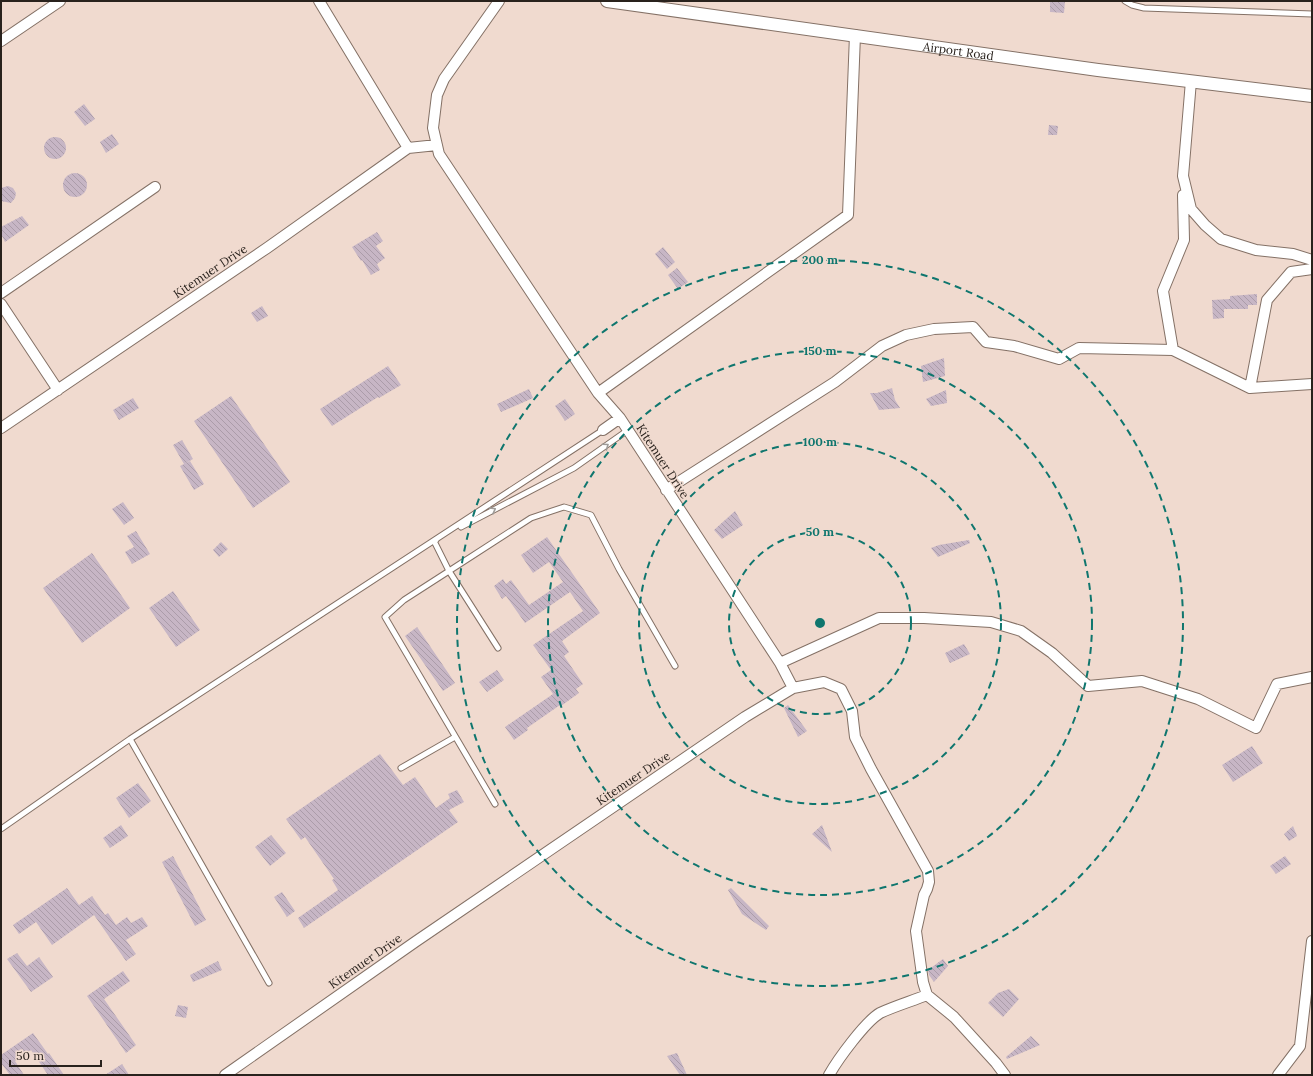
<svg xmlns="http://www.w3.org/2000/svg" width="1313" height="1076" font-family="Lora,serif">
	<defs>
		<pattern id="building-back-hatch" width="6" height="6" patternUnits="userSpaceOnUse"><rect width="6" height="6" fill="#c7b6c5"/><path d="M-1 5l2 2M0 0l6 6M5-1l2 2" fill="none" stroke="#ab9ca9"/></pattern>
	</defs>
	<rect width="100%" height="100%" fill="#f0dacf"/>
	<!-- building -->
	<path fill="url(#building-back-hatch)" d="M1050 1H1065L1064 13 1050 12Z
		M84 104 95 119 85 126 74 112Z
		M1049 125 1058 126 1057 135H1048Z
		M112 134 119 144 106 153 100 142Z
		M44 148a11 11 0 1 1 22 0a11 11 0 1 1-22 0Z
		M63 185a12 12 0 1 1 24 0a12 12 0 1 1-24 0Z
		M8 186 13 188 16 193 15 198 11 203 1 201V188Z
		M22 216 29 225 5 242 1 234V227Z
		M377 232 383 241 376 246 385 258 377 264 380 270 371 275 362 260 361 261 352 247Z
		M663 247 675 262 667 269 655 254Z
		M677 268 688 282 678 289 668 275Z
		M1257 294V305H1248V309H1224V318L1213 319 1212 300 1230 299V296Z
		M262 306 268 316 257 322 251 313Z
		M944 358 945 376 923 382 921 366Z
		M388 366 401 385 379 398 378 397 332 426 320 409Z
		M892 388 895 400 900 408 879 410 870 393H877Z
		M529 389 533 398 501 412 497 404Z
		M946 390 947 403 931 406 926 399Z
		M231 396 290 482 253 508 194 421Z
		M133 398 139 408 119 420 113 410Z
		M565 399 575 414 565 421 555 406Z
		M182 440 193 459 184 464 173 445Z
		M190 461 204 484 194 490 180 466Z
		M123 502 134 518 124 525 112 509Z
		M735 511 743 525 722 539 714 530Z
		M136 531 150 554 132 564 125 552 134 547 127 536Z
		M547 537 600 613 562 641 569 652 564 656 583 684 576 689 579 693 561 706 560 705 527 728 528 730 514 740 505 727 553 694 541 677 551 670 533 645 583 611 570 592 525 623 506 596 502 599 494 586 503 579 506 584 511 580 529 605 563 582 549 562 533 573 521 555Z
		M969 540 970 543 938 557 931 548 939 545Z
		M221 542 228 549 219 557 213 550Z
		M92 553 130 608 82 643 43 588Z
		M173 591 200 630 176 647 149 608Z
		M417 627 455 683 443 691 405 636Z
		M964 644 970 654 950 663 945 653Z
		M497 670 504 680 487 692 479 682Z
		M788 705 807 731 798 737 784 708Z
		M1252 746 1263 763 1233 782 1222 765Z
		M380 754 403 785 415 777 436 808 450 798 448 794 457 790 464 802 449 810 458 822 304 928 298 918 338 890 332 880 334 879 305 837 301 840 286 819Z
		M138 783 151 801 129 818 116 798Z
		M121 825 128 836 110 848 103 838Z
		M822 825 832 852 812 834Z
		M1293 826 1297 836 1289 841 1284 834Z
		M271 835 286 853 270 866 255 847Z
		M173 856 206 920 195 926 162 862Z
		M1285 856 1291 864 1276 874 1270 866Z
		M67 888 79 905 92 896 105 915 108 913 116 925 127 917 131 923 142 917 148 926 126 940 136 954 126 961 94 915 52 945 36 922 19 934 13 925Z
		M731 888 769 926 766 930 742 914 728 890Z
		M282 892 295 911 287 917 274 897Z
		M17 953 27 966 39 957 53 977 31 992 7 959Z
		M943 959 948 966 934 982 929 975 928 970Z
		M218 961 222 970 193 982 190 975Z
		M123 971 130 981 104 999 136 1045 126 1053 87 996Z
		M1009 989 1019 999 1003 1017 988 1003 998 993Z
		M178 1005 188 1007 186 1018 175 1016Z
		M33 1033 48 1054 49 1053 64 1075H48L31 1050 15 1061 24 1075H10L1 1063V1055Z
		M1031 1036 1040 1045 1007 1059 1006 1057Z
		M677 1053 687 1075H680L667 1056Z
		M122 1064 129 1075H105Z"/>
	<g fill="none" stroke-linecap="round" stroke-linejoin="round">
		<!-- service casing -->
		<g stroke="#847166" stroke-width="7">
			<path id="service" d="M1125 1 1132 5 1144 8 1312 14
				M461 527 574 468 628 430
				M436 540 434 541 449 571 531 518 564 507 591 515 619 569 675 666
				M130 739 269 983
				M401 768 455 737
				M495 804 385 617 404 600 449 571 498 648
				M1 829 130 739 603 430"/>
		</g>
		<!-- minor casing -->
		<g stroke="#847166" stroke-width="12">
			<path id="minor" d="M319 1 408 148
				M499 1 444 79 437 95 433 128 439 154 598 393 620 418 780 663 793 688
				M1 41 60 1
				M1191 81 1183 176 1191 209 1205 225 1221 239 1256 250 1293 254 1312 260
				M1 293 155 187
				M1 304 58 390
				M1173 350 1163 291 1184 240 1183 195
				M1250 388 1267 300 1291 272 1312 269
				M598 393 848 215 855 35
				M1 428 267 248 408 148 437 145
				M603 430 620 418
				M666 490 835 382 882 346 906 335 934 329 973 327 986 342 1014 346 1059 359 1079 348 1173 350 1250 388 1312 384
				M780 663 879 618H924L991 622 1021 631 1052 653 1088 686 1142 681 1198 699 1256 728 1277 684 1312 677
				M225 1075 415 942 745 717 793 688 824 682 841 689 852 711 855 737 871 769 928 871 929 882 927 889 924 895 916 931 923 982 927 995 954 1017 996 1063 1005 1075
				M829 1075C838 1059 865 1022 880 1013 895 1006 912 1001 927 995
				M1278 1075 1300 1046 1312 941"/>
		</g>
		<!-- tertiary casing -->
		<g stroke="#847166" stroke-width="14">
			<g id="tertiary">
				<path id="s1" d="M607 1 1098 70 1312 96"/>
			</g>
		</g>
		<!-- service -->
		<use href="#service" stroke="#fff" stroke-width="5"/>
		<!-- minor -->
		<use href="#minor" stroke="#fff" stroke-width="10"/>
		<!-- tertiary -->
		<use href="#tertiary" stroke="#fff" stroke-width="12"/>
	</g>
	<!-- one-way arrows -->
	<defs><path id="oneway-chevron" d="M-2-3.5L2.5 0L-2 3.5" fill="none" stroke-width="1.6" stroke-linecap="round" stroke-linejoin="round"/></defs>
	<g stroke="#9f9c99">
		<use href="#oneway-chevron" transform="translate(606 446) rotate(-35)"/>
		<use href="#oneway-chevron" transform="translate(493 510) rotate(-28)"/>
	</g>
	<!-- distance rings -->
	<g fill="none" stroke="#0f766e" stroke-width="2" stroke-dasharray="7 5">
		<circle cx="820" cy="623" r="91"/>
		<circle cx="820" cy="623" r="181"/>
		<circle cx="820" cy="623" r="272"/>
		<circle cx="820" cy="623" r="363"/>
	</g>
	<g text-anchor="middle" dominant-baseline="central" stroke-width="3" stroke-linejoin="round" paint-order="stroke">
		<!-- street labels -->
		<g font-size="12" fill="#29221d" stroke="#f0dacf">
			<text stroke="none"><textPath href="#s1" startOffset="355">Airport Road</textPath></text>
			<text transform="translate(210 271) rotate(-34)">Kitemuer Drive</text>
			<text transform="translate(663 461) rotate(57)">Kitemuer Drive</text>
			<text transform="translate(633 778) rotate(-34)">Kitemuer Drive</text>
			<text transform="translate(365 961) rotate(-35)">Kitemuer Drive</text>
		</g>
	</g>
	<circle cx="820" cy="623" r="6" fill="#0f766e" stroke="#f0dacf" stroke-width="2"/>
	<g font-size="12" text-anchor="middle" font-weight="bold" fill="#0f766e" stroke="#f0dacf" stroke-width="3" stroke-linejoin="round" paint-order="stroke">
		<text x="820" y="264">200 m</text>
		<text x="820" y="355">150 m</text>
		<text x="820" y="446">100 m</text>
		<text x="820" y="536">50 m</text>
	</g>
	<!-- border -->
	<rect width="1313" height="1076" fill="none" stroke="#29221d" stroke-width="4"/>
	<!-- scale -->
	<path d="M10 1060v6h91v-6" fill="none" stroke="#29221d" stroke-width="2"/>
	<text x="16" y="1060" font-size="12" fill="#29221d" stroke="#f0dacf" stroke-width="3" paint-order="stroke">50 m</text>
</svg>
